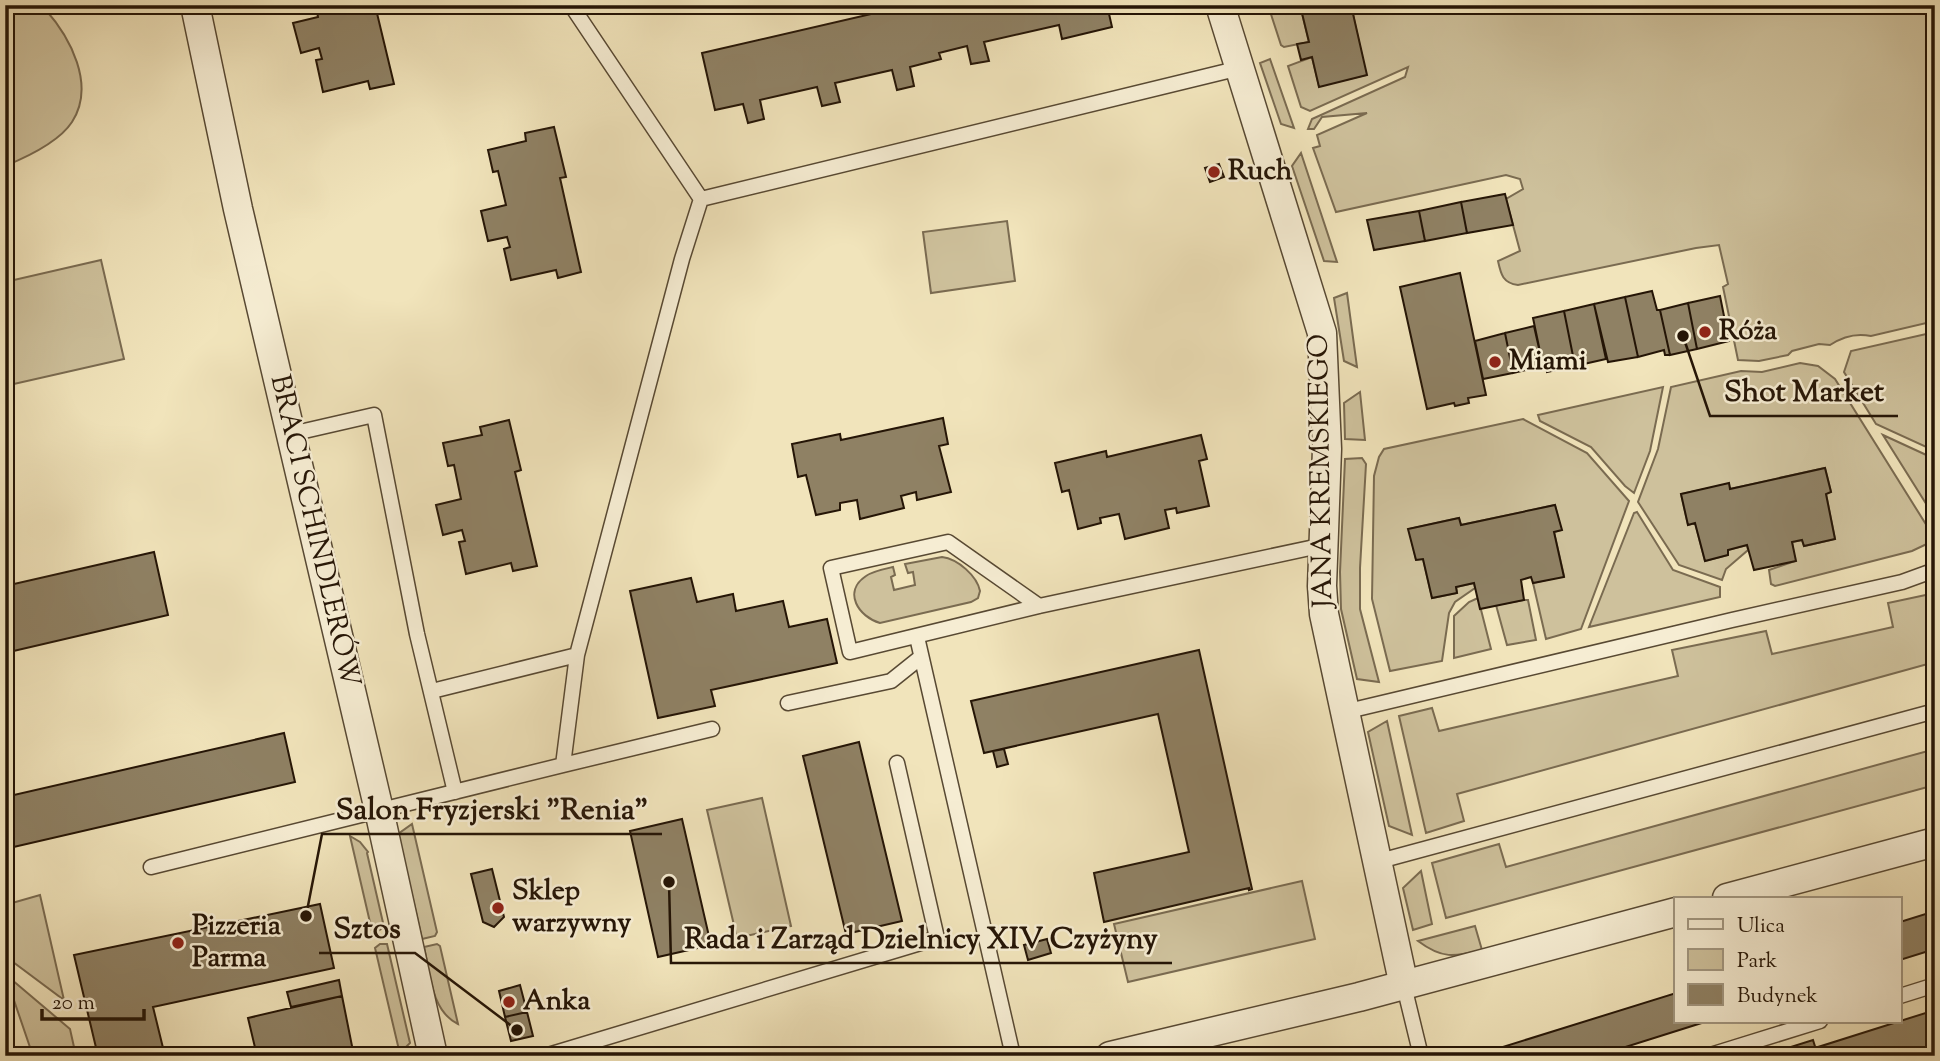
<svg xmlns="http://www.w3.org/2000/svg" width="1940" height="1061" font-family="'Sorts Mill Goudy',serif">
	<rect width="100%" height="100%" fill="#f1e4bb"/>
	<filter id="stains"><feTurbulence type="fractalNoise" baseFrequency=".00286" numOctaves="4"/><feColorMatrix values="0 0 0 0 .2 0 0 0 0 .09 0 0 0 0 .02 0 0 0 .5 -.17"/></filter>
	<radialGradient id="worn" r=".72"><stop offset=".6" stop-color="#630" stop-opacity="0"/><stop offset="1" stop-color="#630" stop-opacity=".3"/></radialGradient>
	<!-- green -->
	<path fill="#cec19c" stroke="#7a6b51" stroke-width="2" d="M5 5H41L45 9C70 37 96 85 72 122 59 142 27 157 5 166Z
		M1268 5H1300L1309 42 1284 47 1281 45Z
		M1351 5H1935V321L1871 336C1857 333 1842 337 1830 345L1819 344 1792 351 1788 355 1759 361 1738 360 1723 287 1728 284 1719 245 1696 248 1518 285C1503 283 1501 275 1498 261L1520 251 1506 199 1523 189 1520 179 1506 175 1336 212 1313 148 1320 146 1317 135 1367 113 1322 117 1314 129H1308L1312 119 1405 77 1408 67 1310 111 1301 107 1288 66 1312 57 1319 86 1366 75Z
		M1270 59 1294 128 1281 124 1260 63Z
		M1301 153 1337 262 1324 261 1292 166Z
		M1007 221 1015 281 931 293 923 232Z
		M101 260 124 359 5 386V282Z
		M1347 293 1357 367 1344 361 1334 298Z
		M1935 332V451L1876 424 1844 372 1851 351Z
		M1800 363 1818 366 1835 379 1932 534 1931 542 1912 551 1775 586 1771 584 1769 570 1795 561 1792 542 1802 540 1804 546 1835 539 1826 494 1831 492 1825 468 1730 489 1729 484 1681 494 1688 525 1695 523 1705 561 1728 555V550L1747 545 1748 550 1726 569 1722 580 1679 565 1638 502 1658 449 1671 387 1741 371 1762 372Z
		M1663 387 1650 451 1634 493 1625 486 1591 447 1540 421 1538 415Z
		M1360 392 1365 440 1345 439 1344 403Z
		M1523 419 1587 453 1629 501 1581 629 1546 639 1533 583 1564 576 1554 532 1561 530 1555 505 1461 525 1459 518 1409 529 1416 560 1423 559 1432 598 1457 593 1456 587 1474 583 1475 588 1455 602 1449 613 1442 661 1390 671 1372 599 1374 476 1379 457 1384 449Z
		M1883 435 1935 459V518Z
		M1362 458 1366 464 1360 568V609L1379 682 1357 679 1341 609 1340 572 1345 459Z
		M1637 512 1673 570 1720 587V597L1589 627 1634 513Z
		M942 557C958 559 977 576 980 591L978 598 971 602 880 623C859 617 842 592 866 576 873 571 884 569 893 567L895 575 891 577 894 590 915 585 913 572 908 573 905 564Z
		M1935 593V662L1457 794 1464 821 1426 833 1399 716 1432 708 1439 731 1678 676 1672 650 1766 631 1772 654 1893 627 1888 603Z
		M1478 598 1491 649 1454 658V616L1469 602Z
		M1524 600H1528L1536 640 1507 645 1496 605Z
		M1387 721 1412 835 1389 826 1368 732Z
		M1935 749V785L1446 918 1432 863 1499 844 1506 867Z
		M762 798 791 926 737 938 707 810Z
		M412 824 437 932 435 936 422 939 398 834Z
		M350 836 360 842 368 852 367 853 384 927 378 931H372Z
		M1421 871 1432 924 1413 930 1403 888Z
		M1302 881 1315 939 1128 982 1114 924Z
		M40 895 64 1000 5 956V905Z
		M1475 926 1482 950C1454 957 1442 959 1418 941Z
		M380 944H387L410 1043 403 1050H399L375 948Z
		M437 944 440 946 458 1024C431 1011 430 973 424 947Z
		M5 974 70 1029 76 1056H33Z"/>
	<!-- building -->
	<path fill="#8f8164" stroke="#251506" stroke-width="2" d="M316 5H375L394 84 370 89 368 81 323 92 316 60 322 59 319 48 301 53 293 23 318 17Z
		M910 5H1107L1112 27 1062 39 1059 25 984 42 989 61 971 64 967 46 939 53 941 59 910 67 914 86 897 90 892 70 835 83 840 102 822 106 817 87 760 100 764 119 748 123 743 104 715 110 702 53Z
		M1300 5H1351L1367 75 1319 87 1312 57 1301 60 1297 44 1309 42Z
		M554 127 566 177 560 178 581 272 558 278 556 270 511 280 504 249 510 247 507 237 488 241 481 211 506 205 498 171 493 172 488 150 526 141 525 133Z
		M1219 164 1224 177 1210 182 1205 168Z
		M1505 194 1513 225 1467 233 1461 202Z
		M1461 202 1467 233 1425 241 1419 211Z
		M1419 211 1425 241 1374 250 1367 220Z
		M1460 273 1486 395 1468 398 1469 403 1455 406 1454 403 1427 409 1400 287Z
		M1652 291 1657 310H1660L1670 355H1665L1664 350 1638 357 1625 297Z
		M1720 296 1729 341 1697 349 1688 303Z
		M1625 297 1638 357 1608 362 1594 304Z
		M1688 303 1697 349 1670 355 1660 310Z
		M1594 304 1606 359 1575 366 1564 311Z
		M1564 311 1575 366 1547 372 1546 366H1543L1533 318Z
		M1534 326 1543 366 1513 373 1505 333Z
		M1505 333 1513 373 1483 379 1475 341Z
		M943 418 948 444 939 446 951 492 917 500 916 492 901 496 904 508 860 519 857 500 840 503V510L816 515 806 475 798 477 792 444 840 434 841 440Z
		M509 420 521 470 515 472 537 566 513 571 511 563 466 574 459 542 465 541 462 530 443 535 436 505 461 499 454 465 448 466 443 443 482 435 480 427Z
		M1201 435 1207 459 1199 461 1209 506 1177 513 1176 508 1165 510 1169 528 1125 539 1119 514 1100 518 1101 523 1078 529 1069 490 1062 492 1055 463 1106 451 1107 457Z
		M1825 468 1831 492 1826 494 1835 539 1804 546 1802 540 1792 542 1796 561 1754 570 1747 545 1728 550V555L1705 561 1695 523 1688 525 1681 494 1729 483 1730 489Z
		M1555 505 1562 530 1554 532 1564 577 1533 583 1531 577 1521 580 1524 600 1480 609 1474 583 1456 587 1457 593 1432 598 1423 559 1416 560 1408 529 1459 518 1461 525Z
		M154 552 168 615 5 653V586Z
		M691 578 697 602 733 594 736 611 783 601 789 627 827 619 837 663 711 690 715 706 658 718 630 591Z
		M1199 650 1252 889 1249 890V888L1104 922 1094 873 1189 852 1158 714 984 753 971 701Z
		M284 733 295 782 5 849V797Z
		M859 742 902 921 846 934 803 756Z
		M1004 749 1008 764 997 767 993 751Z
		M682 819 711 945 658 957 630 831Z
		M492 869 504 917 494 927 483 922 471 874Z
		M320 904 334 968 153 1007 165 1056H98L74 955Z
		M1935 911V949L1900 960V922Z
		M1047 939 1051 953 1028 960 1024 945Z
		M339 980 342 996 291 1007 287 992Z
		M520 985 527 1012 505 1017 499 991Z
		M1676 993V1021H1708L1597 1056H1474Z
		M342 996 354 1056H257L248 1018Z
		M1935 1010V1049L1916 1056H1818L1815 1048Z
		M527 1012 533 1036 511 1041 505 1017Z
		M1813 1040 1818 1056H1762Z"/>
	<g fill="none" stroke-linecap="round" stroke-linejoin="round">
		<!-- service casing -->
		<g stroke="#584933" stroke-width="17">
			<path id="service" d="M571 5 701 199 1240 68
				M291 434 374 415 417 634 455 792
				M1039 606 948 542 831 568 850 652 1039 606 1324 545
				M917 637 1013 1056
				M577 655 682 259 701 199
				M788 703 891 681 921 657
				M1344 712 1732 620 1902 582 1935 570
				M563 765 712 729
				M1376 862 1935 711
				M151 867 563 765 577 655 432 691
				M1404 986 1421 1056
				M1900 996 1935 985
				M545 1056 937 938 897 763
				M1707 1056 1820 1021"/>
		</g>
		<!-- minor casing -->
		<g stroke="#584933" stroke-width="31">
			<path id="minor" d="M195 5 238 209 379 810 433 1056
				M1220 5 1322 333 1327 449 1322 586 1324 614 1404 986
				M1727 898 1935 842
				M1110 1056 1359 997 1676 912"/>
		</g>
		<!-- service -->
		<use href="#service" stroke="#f6edd3" stroke-width="14"/>
		<!-- minor -->
		<use href="#minor" stroke="#f6edd3" stroke-width="28"/>
	</g>
	<!-- markers -->
	<g fill="#8f2418" stroke="#f6edd3" stroke-width="2.5">
		<circle cx="1214" cy="172" r="7"/>
		<circle cx="1705" cy="332" r="7"/>
		<circle cx="1495" cy="362" r="7"/>
		<circle cx="498" cy="908" r="7"/>
		<circle cx="178" cy="943" r="7"/>
		<circle cx="509" cy="1002" r="7"/>
	</g>
	<g text-anchor="middle" dominant-baseline="central" stroke-width="5" stroke-linejoin="round" paint-order="stroke">
		<!-- poi labels -->
		<g font-size="28" font-weight="bold" fill="#251506" stroke="#f6edd3" text-anchor="start">
			<text x="1228" y="172">Ruch</text>
			<text x="1719" y="332">Róża</text>
			<text x="1509" y="362">Miami</text>
			<text x="512" y="892">Sklep<tspan x="512" dy="32">warzywny</tspan></text>
			<text x="192" y="927">Pizzeria<tspan x="192" dy="32">Parma</tspan></text>
			<text x="523" y="1002">Anka</text>
		</g>
		<!-- street labels -->
		<g font-size="28" fill="#251506" stroke="#f6edd3">
			<text transform="translate(1322 471) rotate(-91)">JANA KREMSKIEGO</text>
			<text transform="translate(314 531) rotate(77)">BRACI SCHINDLERÓW</text>
		</g>
	</g>
	<!-- callouts -->
	<path fill="none" stroke="#251506" stroke-width="2.5" d="M1683 336L1710 416H1898M306 916L322 834H662M517 1030L415 953H319M669 882L671 963H1172"/>
	<g fill="#251506" stroke="#f6edd3" stroke-width="2.5">
		<circle cx="1683" cy="336" r="7"/>
		<circle cx="306" cy="916" r="7"/>
		<circle cx="517" cy="1030" r="7"/>
		<circle cx="669" cy="882" r="7"/>
	</g>
	<g font-size="30" text-anchor="middle" font-weight="bold" fill="#251506" stroke="#f6edd3" stroke-width="5" stroke-linejoin="round" paint-order="stroke">
		<text x="1804" y="401">Shot Market</text>
		<text x="492" y="819">Salon Fryzjerski "Renia"</text>
		<text x="367" y="938">Sztos</text>
		<text x="921" y="948">Rada i Zarząd Dzielnicy XIV Czyżyny</text>
	</g>
	<!-- margin -->
	<rect width="1940" height="1061" fill="none" stroke="#f1e4bb" stroke-width="28"/>
	<rect x="7" y="7" width="1926" height="1047" fill="none" stroke="#251506" stroke-width="3.5"/>
	<rect x="14" y="14" width="1912" height="1033" fill="none" stroke="#251506" stroke-width="2"/>
	<!-- legend -->
	<rect x="1674" y="897" width="228" height="126" fill="#f6edd3" stroke="#a29781" stroke-width="2"/>
	<rect x="1688" y="919" width="35" height="10" fill="#f6edd3" stroke="#a29781" stroke-width="2"/>
	<text x="1737" y="932" font-size="21" fill="#251506">Ulica</text>
	<rect x="1688" y="949" width="35" height="21" fill="#cec19c" stroke="#a29781" stroke-width="2"/>
	<text x="1737" y="967" font-size="21" fill="#251506">Park</text>
	<rect x="1688" y="984" width="35" height="21" fill="#8f8164" stroke="#a29781" stroke-width="2"/>
	<text x="1737" y="1002" font-size="21" fill="#251506">Budynek</text>
	<!-- scale -->
	<path d="M42 1009v10h102v-10" fill="none" stroke="#251506" stroke-width="3.5"/>
	<text x="52" y="1009" font-size="21" fill="#251506" stroke="#f6edd3" stroke-width="5" paint-order="stroke">20 m</text>
	<rect width="100%" height="100%" filter="url(#stains)"/>
	<rect width="100%" height="100%" fill="url(#worn)"/>
</svg>
